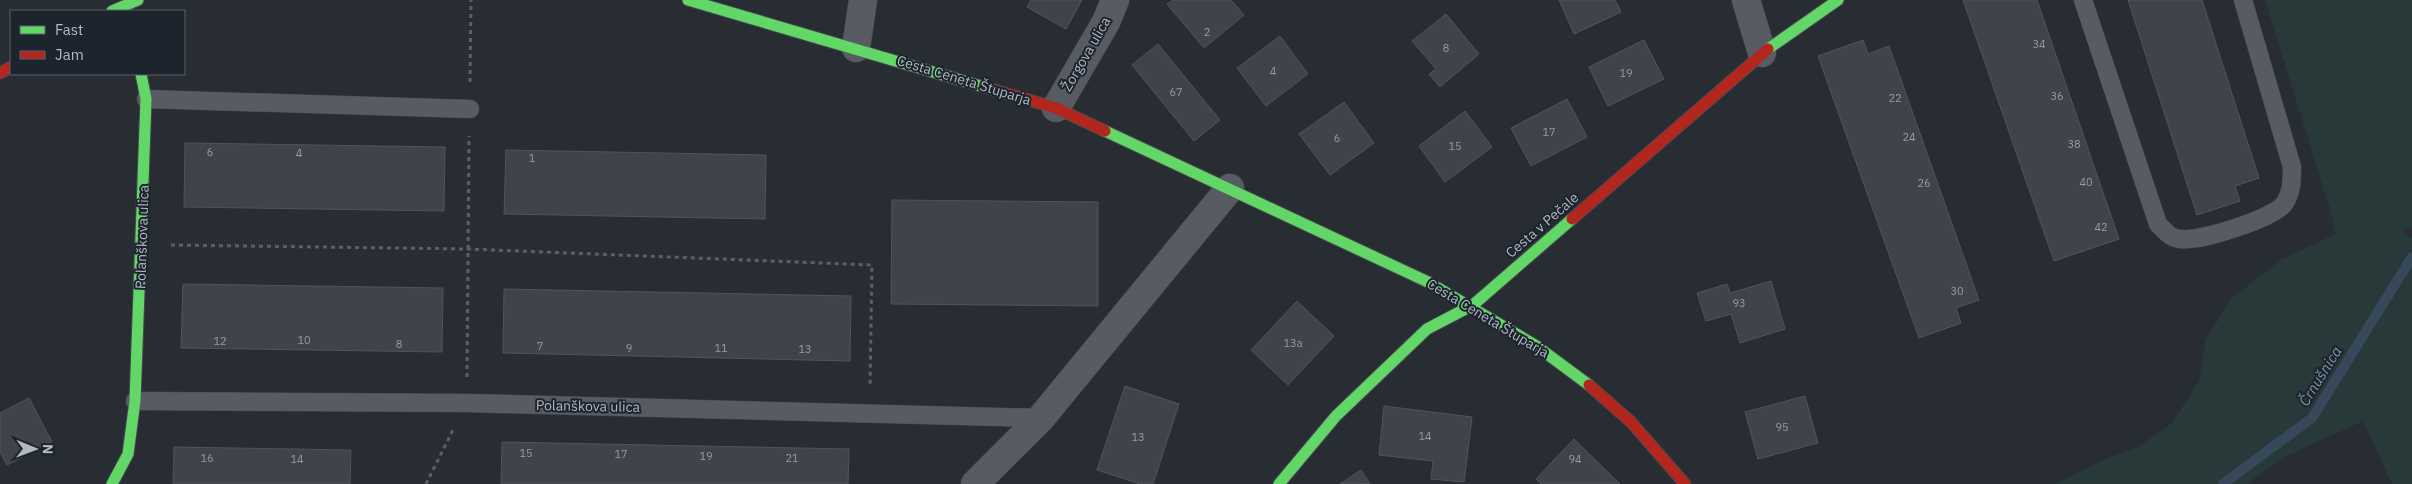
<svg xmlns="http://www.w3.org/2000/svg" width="2412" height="484" font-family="'IBM Plex Sans',sans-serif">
	<rect width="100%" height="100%" fill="#282d33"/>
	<!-- green -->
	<path fill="#28393a" d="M2265 0H2412V227L2403 231 2412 238V484H2392L2363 421 2286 456 2247 484H2054L2110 457 2138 447 2171 424 2199 381 2206 339 2232 298 2281 260 2335 234 2332 216Z"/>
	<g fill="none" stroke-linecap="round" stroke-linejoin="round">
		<!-- stream -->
		<path stroke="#38485b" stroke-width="10" d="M2223 484 2312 418 2412 257"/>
	</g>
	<!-- building -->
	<path fill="#40444a" stroke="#50545b" d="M1031 0H1082L1066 29 1027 7Z
		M1173 0H1231L1244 15 1204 48 1167 4Z
		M1559 0H1615L1621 12 1574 34Z
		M1963 0H2037L2119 239 2054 261Z
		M2128 0H2202L2259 178 2235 186 2240 201 2197 215Z
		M1446 14 1479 54 1440 87 1429 74 1436 69 1412 41Z
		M1280 36 1308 74 1266 106 1237 68Z
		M1644 40 1664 79 1608 106 1589 67Z
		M1863 40 1868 54 1889 46 1979 300 1956 308 1961 323 1919 338 1818 56Z
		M1158 44 1220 120 1194 141 1132 65Z
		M1567 99 1587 137 1531 166 1511 128Z
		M1344 102 1374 143 1330 175 1299 134Z
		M1465 111 1492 147 1445 182 1419 146Z
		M185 143 445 147 444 211 184 207Z
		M506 150 766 155 765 219 504 214Z
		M892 200 1098 202V306L891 304Z
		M1771 281 1785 329 1740 343 1731 314 1706 321 1697 293 1727 284 1730 293Z
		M183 284 443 288 442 352 181 348Z
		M504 289 851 296 850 361 503 353Z
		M1297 301 1334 336 1288 385 1251 350Z
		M1125 386 1179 404 1153 484H1140L1097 470Z
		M1805 396 1818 443 1758 459 1745 412Z
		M29 398 52 442 7 465 0 452V413Z
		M1384 406 1472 417 1464 482 1431 479 1433 461 1379 455Z
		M1574 439 1620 484H1541L1536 479Z
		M502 442 849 449 848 484H501Z
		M174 447 351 450 350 484H173Z
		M1361 470 1370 484H1340Z"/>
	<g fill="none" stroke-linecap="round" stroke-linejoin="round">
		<!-- lane casing -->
		<g stroke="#46494e" stroke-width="19">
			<path id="lane" d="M2083 0 2158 224C2165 231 2170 238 2180 239 2199 242 2272 219 2284 204 2292 193 2292 179 2292 167L2243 0
				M146 99 470 109
				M135 401 467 403 1041 418"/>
		</g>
		<!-- street casing -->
		<g stroke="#46494e" stroke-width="29">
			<path id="street" d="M1746 0 1762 53
				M856 48 863 0
				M1056 108 1106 22 1115 0
				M975 484 1041 418 1230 188"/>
		</g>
		<!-- fast casing -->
		<g stroke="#46494e" stroke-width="13">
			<path id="fast" d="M688 0 984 87
				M112 11 138 0
				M1768 49 1838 0
				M1105 131 1428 282 1535 345 1589 385
				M112 484 128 454 135 401 146 99 141 74
				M1279 484 1336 416 1427 329 1473 305 1572 219"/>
		</g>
		<!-- jam casing -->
		<g stroke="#46494e" stroke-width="13">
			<path id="jam" d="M0 73 11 67
				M984 87 1056 108 1105 131
				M1572 219 1768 49
				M1589 385 1631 422 1685 484"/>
		</g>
		<!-- path -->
		<path stroke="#5c6065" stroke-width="3" stroke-dasharray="4 4" stroke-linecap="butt" d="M470 82 471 0
			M171 245 468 249 872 265 870 387
			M467 377 469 136
			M426 484 453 430"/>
		<!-- lane -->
		<use href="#lane" stroke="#585b61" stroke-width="18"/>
		<!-- street -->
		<use href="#street" stroke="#585b61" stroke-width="28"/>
		<!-- fast -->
		<use href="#fast" stroke="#63d668" stroke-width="11"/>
		<!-- jam -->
		<use href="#jam" stroke="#b3261e" stroke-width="11"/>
	</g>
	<g text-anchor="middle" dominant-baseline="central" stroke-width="4" stroke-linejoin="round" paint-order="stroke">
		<!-- number labels -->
		<g font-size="11" fill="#969ca6">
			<text x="1207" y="32">2</text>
			<text x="2039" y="44">34</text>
			<text x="1446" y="48">8</text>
			<text x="1273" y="71">4</text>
			<text x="1626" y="73">19</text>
			<text x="1176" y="92">67</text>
			<text x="2057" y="96">36</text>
			<text x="1895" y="98">22</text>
			<text x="1549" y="132">17</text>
			<text x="1909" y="137">24</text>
			<text x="1337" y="138">6</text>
			<text x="2074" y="144">38</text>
			<text x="1455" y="146">15</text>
			<text x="210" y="152">6</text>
			<text x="299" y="153">4</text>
			<text x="532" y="158">1</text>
			<text x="2086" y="182">40</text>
			<text x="1924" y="183">26</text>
			<text x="2101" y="227">42</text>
			<text x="1957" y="291">30</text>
			<text x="1739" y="303">93</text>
			<text x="304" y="340">10</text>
			<text x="220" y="341">12</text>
			<text x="1293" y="343">13a</text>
			<text x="399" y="344">8</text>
			<text x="540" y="346">7</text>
			<text x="629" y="348">9</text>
			<text x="721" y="348">11</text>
			<text x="805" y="349">13</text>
			<text x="1782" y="427">95</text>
			<text x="1425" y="436">14</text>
			<text x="1138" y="437">13</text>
			<text x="526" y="453">15</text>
			<text x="621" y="454">17</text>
			<text x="706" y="456">19</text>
			<text x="207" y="458">16</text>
			<text x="792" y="458">21</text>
			<text x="297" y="459">14</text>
			<text x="1575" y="459">94</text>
		</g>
		<!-- street labels -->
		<g font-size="14" fill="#b2b9c4" stroke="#1c242d">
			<text transform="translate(1086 54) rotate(-60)">Žorgova ulica</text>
			<text transform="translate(964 80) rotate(17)">Cesta Ceneta Štuparja</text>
			<text transform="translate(1542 225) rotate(-41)">Cesta v Pečale</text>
			<text transform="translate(142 237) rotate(-88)">Polanškova ulica</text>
			<text transform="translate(1488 318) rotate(31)">Cesta Ceneta Štuparja</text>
			<text transform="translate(588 406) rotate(1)">Polanškova ulica</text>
		</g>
		<!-- water labels -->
		<g font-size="15" font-style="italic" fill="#7c91aa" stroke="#1c242d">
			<text transform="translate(2320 376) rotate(-58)">Črnušnica</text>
		</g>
	</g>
	<!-- legend -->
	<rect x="10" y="10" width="175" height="65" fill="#1c242d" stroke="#586069"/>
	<rect x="20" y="26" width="25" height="8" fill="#63d668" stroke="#586069"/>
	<text x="55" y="35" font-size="15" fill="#b2b9c4">Fast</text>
	<rect x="20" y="51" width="25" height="8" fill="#b3261e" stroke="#586069"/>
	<text x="55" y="60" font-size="15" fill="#b2b9c4">Jam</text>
	<!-- north arrow -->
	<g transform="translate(35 449) rotate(91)" stroke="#1c242d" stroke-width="4" paint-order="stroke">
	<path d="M0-4L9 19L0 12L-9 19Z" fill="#b2b9c4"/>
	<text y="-8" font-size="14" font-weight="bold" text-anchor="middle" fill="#b2b9c4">N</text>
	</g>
</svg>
